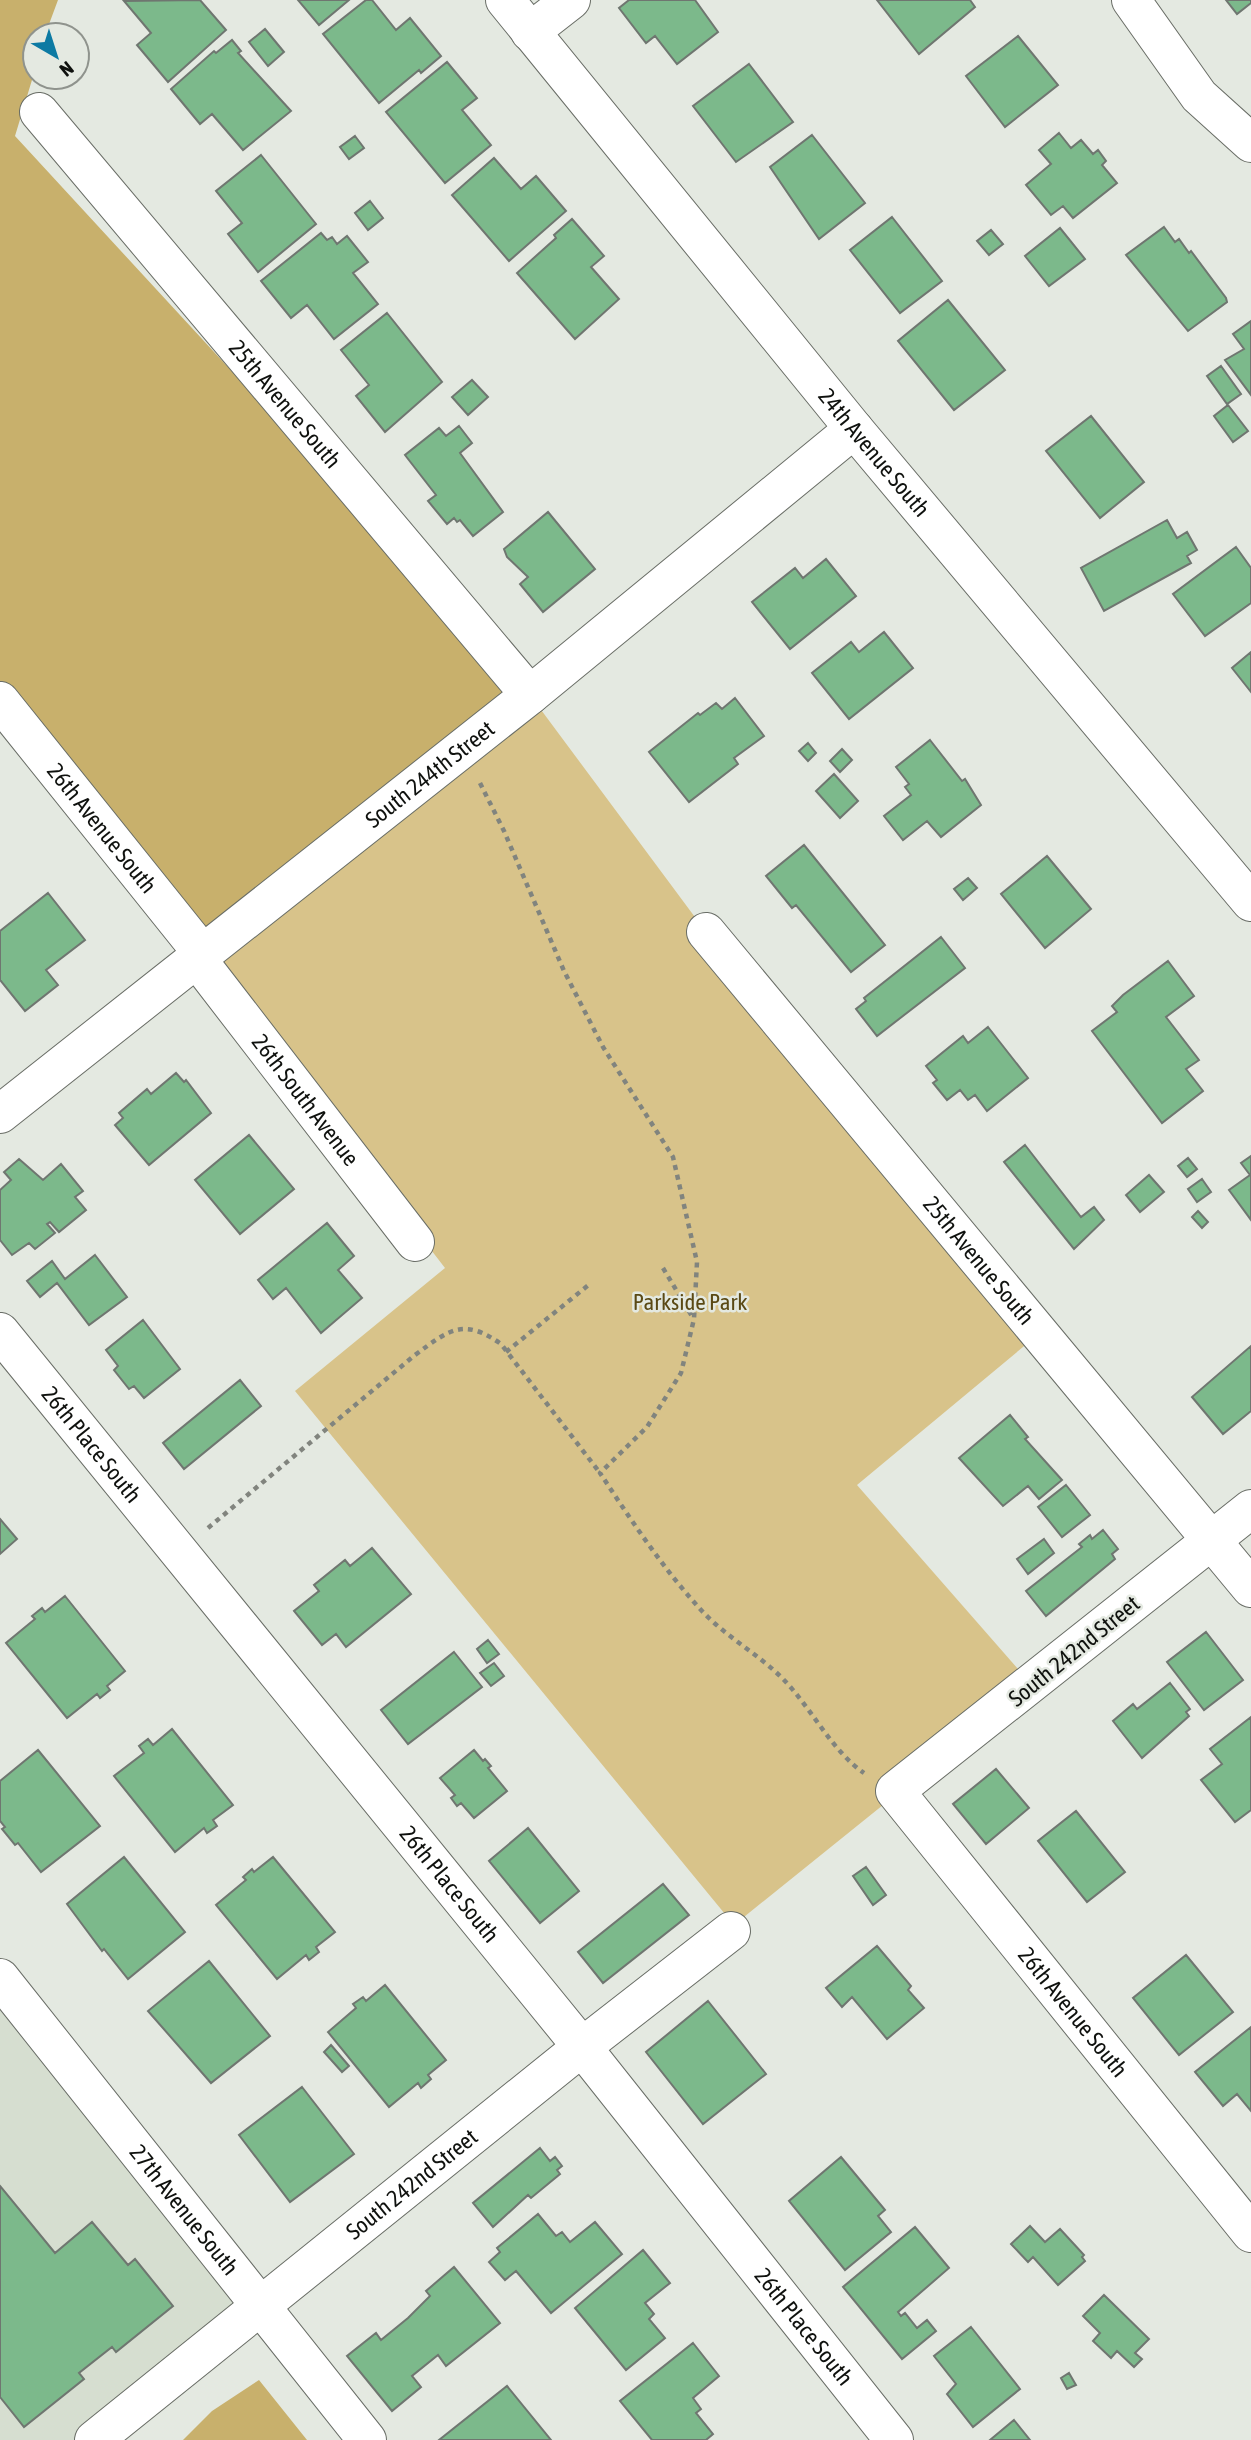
<svg xmlns="http://www.w3.org/2000/svg" width="1251" height="2440" font-family="'Asap Condensed',sans-serif">
	<rect width="100%" height="100%" fill="#e4e9e1"/>
	<!-- built -->
	<path fill="#d6ded0" d="M0 1979 262 2305 100 2440H0Z"/>
	<!-- green -->
	<path fill="#d8c38a" d="M530 695 706 932 1041 1332 857 1485 1032 1685 734 1925 295 1391 445 1268 203 954Z"/>
	<!-- forest -->
	<path fill="#c8b06c" d="M0 0H58L45 35H35V70L15 136 530 695 203 954 0 712Z
		M259 2380 307 2440H183L212 2411Z"/>
	<!-- building -->
	<path fill="#7cb98b" stroke="#6f7670" stroke-width="2" d="M200 0 226 30 168 82 137 45 151 33 124 1Z
		M298 0H349L319 25Z
		M366 0H372L396 30 410 18 441 56 421 73 419 70 379 103 323 34Z
		M629 0H695L718 32 677 64 655 36 646 43 619 8Z
		M877 0H970L975 7 919 54Z
		M1226 0H1251V3L1237 14Z
		M265 29 284 52 268 66 249 42Z
		M1018 36 1058 85 1005 127 966 76Z
		M232 40 241 51 238 53 291 111 243 150 212 114 200 124 171 89 214 51 216 53Z
		M447 62 477 98 462 110 491 145 445 183 386 112Z
		M749 64 793 122 736 162 693 106Z
		M1059 133 1071 148 1081 140 1093 154 1098 150 1106 161 1102 165 1117 183 1073 218 1063 206 1051 215 1026 185 1051 164 1039 150Z
		M812 135 865 203 819 239 770 167Z
		M355 136 364 148 349 159 340 147Z
		M261 155 316 224 258 272 228 234 242 223 216 191Z
		M494 158 521 189 536 176 566 211 509 261 452 195Z
		M370 201 383 218 368 230 355 213Z
		M892 217 942 281 900 313 850 250Z
		M572 219 604 256 591 267 619 299 575 339 517 273 556 238 554 235Z
		M1164 227 1175 242 1179 239 1189 253 1191 251 1226 298 1227 302 1188 331 1126 255Z
		M1060 228 1085 259 1049 286 1025 256Z
		M991 230 1003 244 989 255 977 241Z
		M321 233 327 240 332 237 337 244 347 236 368 262 353 273 378 304 334 339 307 305 291 318 261 281Z
		M948 300 1005 370 954 410 898 341Z
		M387 313 442 382 385 432 356 396 369 385 341 350Z
		M1251 321V395L1225 360 1244 349 1233 334Z
		M1221 366 1241 394 1227 404 1207 376Z
		M472 380 488 397 468 415 452 397Z
		M1228 405 1248 431 1233 442 1214 416Z
		M1091 416 1144 482 1100 518 1046 451Z
		M459 426 472 443 460 453 503 512 473 536 460 520 457 522 454 518 447 524 428 501 436 495 405 455 439 428 446 436Z
		M548 512 595 569 543 612 520 584 528 577 507 557 504 549Z
		M1167 520 1177 538 1187 532 1197 550 1187 556 1191 563 1104 611 1081 568Z
		M1236 547 1251 568V603L1205 636 1173 594Z
		M826 559 856 596 790 649 752 602 795 568 803 578Z
		M884 632 913 668 849 719 812 673 851 642 859 652Z
		M1251 652V692L1232 668Z
		M735 698 764 736 734 758 738 764 689 802 649 752 698 713 700 715 716 703 722 709Z
		M930 740 962 781 965 779 981 805 941 837 927 821 903 840 884 816 911 795 905 787 909 784 896 767Z
		M808 743 816 753 808 761 799 751Z
		M842 749 852 760 840 772 830 761Z
		M834 774 858 801 840 818 816 791Z
		M804 845 885 945 851 972 796 905 792 908 766 876Z
		M1047 856 1091 909 1045 948 1001 894Z
		M968 878 977 888 963 900 954 889Z
		M48 893 85 940 46 970 58 985 25 1011 0 980V931Z
		M941 937 965 968 877 1036 856 1009 866 1001 864 998Z
		M1168 961 1194 996 1166 1017 1199 1060 1186 1069 1203 1091 1162 1123 1092 1031 1117 1012 1112 1006 1123 995Z
		M988 1027 1028 1078 987 1111 975 1095 968 1100 960 1090 947 1100 933 1083 937 1080 926 1066 963 1036 968 1043Z
		M176 1073 184 1082 186 1080 211 1113 149 1165 115 1125 123 1118 119 1113 147 1089 151 1094Z
		M249 1135 294 1189 240 1234 195 1180Z
		M1025 1145 1081 1217 1094 1207 1104 1220 1074 1249 1004 1162Z
		M1251 1156V1220L1229 1190 1250 1175 1241 1163Z
		M1188 1158 1197 1169 1187 1177 1178 1166Z
		M19 1159 43 1180 61 1164 83 1191 75 1197 86 1210 59 1232 50 1222 47 1224 55 1233 35 1249 29 1243 12 1255 0 1240V1190L11 1180 4 1172Z
		M1149 1175 1164 1192 1140 1212 1126 1195Z
		M1202 1179 1211 1192 1197 1202 1188 1189Z
		M1198 1211 1208 1222 1202 1228 1192 1217Z
		M327 1223 354 1256 338 1270 362 1298 321 1333 286 1288 273 1299 258 1280Z
		M95 1255 127 1297 89 1325 57 1283 40 1297 27 1281 52 1261 65 1279Z
		M143 1320 180 1369 144 1398 134 1386 129 1389 114 1370 118 1366 106 1350Z
		M1251 1346V1411L1223 1434 1192 1397Z
		M240 1380 261 1406 184 1469 163 1443Z
		M1010 1415 1028 1437 1025 1439 1062 1480 1039 1499 1028 1486 1003 1506 959 1458Z
		M1066 1485 1090 1515 1062 1537 1038 1507Z
		M0 1519 17 1539 0 1554Z
		M1103 1530 1118 1549 1112 1554 1115 1559 1046 1616 1026 1591 1082 1547 1079 1544 1090 1535 1092 1539Z
		M1044 1539 1054 1553 1028 1574 1017 1559Z
		M372 1548 411 1594 346 1647 336 1634 322 1645 294 1611 319 1591 314 1585 345 1560 350 1566Z
		M65 1596 125 1671 107 1686 110 1690 100 1698 97 1694 67 1718 6 1643 35 1619 32 1616 42 1608 45 1612Z
		M1206 1632 1243 1680 1204 1710 1167 1662Z
		M488 1640 499 1654 487 1663 477 1649Z
		M454 1652 482 1687 408 1744 381 1710Z
		M494 1663 504 1676 491 1686 480 1673Z
		M1170 1683 1190 1709 1186 1712 1189 1716 1142 1758 1113 1721 1133 1704 1137 1709Z
		M1251 1717V1810L1235 1822 1201 1780 1222 1764 1210 1749Z
		M172 1729 233 1805 213 1820 217 1826 207 1833 204 1828 175 1852 114 1776 144 1753 139 1746 148 1739 153 1745Z
		M38 1750 100 1826 41 1872 18 1843 15 1845 2 1829 5 1827 0 1821V1781Z
		M474 1750 483 1761 485 1759 491 1766 488 1768 507 1791 474 1818 461 1803 457 1806 451 1798 455 1795 440 1778Z
		M996 1769 1029 1808 986 1844 953 1804Z
		M1076 1811 1125 1872 1087 1902 1038 1841Z
		M528 1828 579 1891 540 1923 489 1861Z
		M124 1857 185 1932 128 1979 104 1949 102 1951 67 1904Z
		M273 1857 335 1932 316 1947 319 1952 309 1960 306 1955 277 1979 216 1905 246 1880 243 1877 252 1869 254 1872Z
		M866 1867 886 1895 873 1905 853 1876Z
		M663 1884 689 1915 603 1983 578 1952Z
		M877 1946 911 1986 908 1990 924 2008 887 2039 852 1997 842 2007 826 1988Z
		M1186 1955 1233 2012 1179 2055 1133 1998Z
		M209 1961 270 2036 211 2083 148 2011Z
		M385 1985 446 2060 428 2075 431 2079 421 2088 418 2083 389 2107 328 2032 356 2008 353 2004 363 1997 366 2001Z
		M708 2001 766 2074 703 2124 646 2052Z
		M1251 2027V2111L1237 2094 1223 2106 1195 2072Z
		M331 2045 349 2066 342 2072 324 2052Z
		M302 2087 354 2154 290 2202 239 2135Z
		M540 2148 550 2161 555 2157 562 2166 557 2170 560 2174 531 2198 528 2195 493 2227 473 2203Z
		M841 2157 885 2210 878 2216 891 2232 845 2270 789 2201Z
		M0 2186 55 2253 92 2222 128 2265 135 2259 173 2306 116 2352 112 2347 79 2373 84 2379 24 2427 0 2397Z
		M538 2214 556 2236 562 2232 570 2242 595 2222 622 2254 551 2313 516 2271 505 2280 489 2262 500 2252 497 2248Z
		M1030 2226 1045 2242 1060 2229 1084 2255 1082 2257 1085 2261 1058 2285 1033 2257 1028 2262 1011 2244Z
		M915 2227 949 2268 898 2312 901 2316 905 2313 917 2328 927 2320 936 2331 902 2359 843 2287Z
		M643 2250 670 2283 645 2303 654 2314 649 2319 665 2338 626 2370 575 2308Z
		M454 2267 500 2323 446 2366 438 2355 412 2376 421 2387 392 2411 347 2356 376 2333 381 2340 408 2318 430 2296 426 2291Z
		M1104 2295 1149 2339 1135 2353 1142 2359 1134 2367 1117 2351 1111 2358 1093 2341 1100 2333 1083 2316Z
		M971 2327 1020 2389 973 2427 947 2394 956 2384 934 2356Z
		M693 2343 719 2376 693 2398 701 2409 696 2413 713 2434 706 2440H652L620 2401Z
		M1069 2373 1076 2385 1067 2389 1061 2378Z
		M507 2386 551 2440H439Z
		M1014 2420 1030 2440H990Z"/>
	<g fill="none" stroke-linecap="round" stroke-linejoin="round">
		<!-- minor casing -->
		<g stroke="#696d66" stroke-width="40">
			<g id="minor">
				<path id="s1" d="M505 0 854 429 1251 902"/>
				<path d="M1131 0 1199 96 1251 143"/>
				<path d="M530 32 571 0"/>
				<path id="s2" d="M39 112 530 695"/>
				<path id="s3" d="M0 701 203 954"/>
				<path id="s4" d="M706 932 1251 1588"/>
				<path id="s5" d="M197 959 415 1242"/>
				<path id="s6" d="M0 1114 530 695 854 429"/>
				<path id="s7" d="M0 1332 582 2047 894 2440"/>
				<path id="s8" d="M1251 1509 895 1791 1251 2233"/>
				<path id="s9" d="M0 1978 367 2440"/>
				<path id="s10" d="M94 2440 582 2047 731 1931"/>
			</g>
		</g>
		<!-- path -->
		<path stroke="#81847e" stroke-width="4.5" stroke-dasharray="5 5" stroke-linecap="butt" d="M480 783 504 831 564 971 603 1047 673 1157 697 1262 694 1319 681 1373 647 1427 600 1473C631 1520 664 1570 702 1611 726 1637 760 1655 784 1680 812 1709 832 1751 864 1773
			M663 1268 693 1318
			M506 1352 591 1283
			M208 1528 415 1355C449 1330 463 1317 501 1344L600 1473"/>
		<!-- minor -->
		<use href="#minor" stroke="#fff" stroke-width="38"/>
	</g>
	<g text-anchor="middle" dominant-baseline="central" stroke-width="5" stroke-linejoin="round" paint-order="stroke">
		<!-- street labels -->
		<g font-size="23" fill="#0f110e" stroke="#e4e9e1">
			<text stroke="none"><textPath href="#s2" startOffset="382">25th Avenue South</textPath></text>
			<text stroke="none"><textPath href="#s1" startOffset="584">24th Avenue South</textPath></text>
			<text stroke="none"><textPath href="#s6" startOffset="548">South 244th Street</textPath></text>
			<text stroke="none"><textPath href="#s3" startOffset="163">26th Avenue South</textPath></text>
			<text stroke="none"><textPath href="#s5" startOffset="178">26th South Avenue</textPath></text>
			<text stroke="none"><textPath href="#s4" startOffset="427">25th Avenue South</textPath></text>
			<text stroke="none"><textPath href="#s7" startOffset="145">26th Place South</textPath></text>
			<text transform="translate(1074 1651) rotate(-39)">South 242nd Street</text>
			<text stroke="none"><textPath href="#s7" startOffset="712">26th Place South</textPath></text>
			<text stroke="none"><textPath href="#s8" startOffset="738">26th Avenue South</textPath></text>
			<text stroke="none"><textPath href="#s10" startOffset="408">South 242nd Street</textPath></text>
			<text stroke="none"><textPath href="#s9" startOffset="296">27th Avenue South</textPath></text>
			<text stroke="none"><textPath href="#s7" startOffset="1279">26th Place South</textPath></text>
		</g>
		<!-- park labels -->
		<g font-size="23" fill="#5a4914" stroke="#e4e9e1">
			<text x="690" y="1302">Parkside Park</text>
		</g>
	</g>
	<!-- north arrow -->
	<g transform="translate(56 56) rotate(141)"><circle r="33" fill="#e4e9e1" stroke="#8f938d" stroke-width="2"/>
	<path d="M0-5L12 26L0 18L-12 26Z" fill="#0c7aa3"/>
	<text y="-10" font-size="19" font-weight="bold" text-anchor="middle" fill="#0f110e">N</text>
	</g>
</svg>
